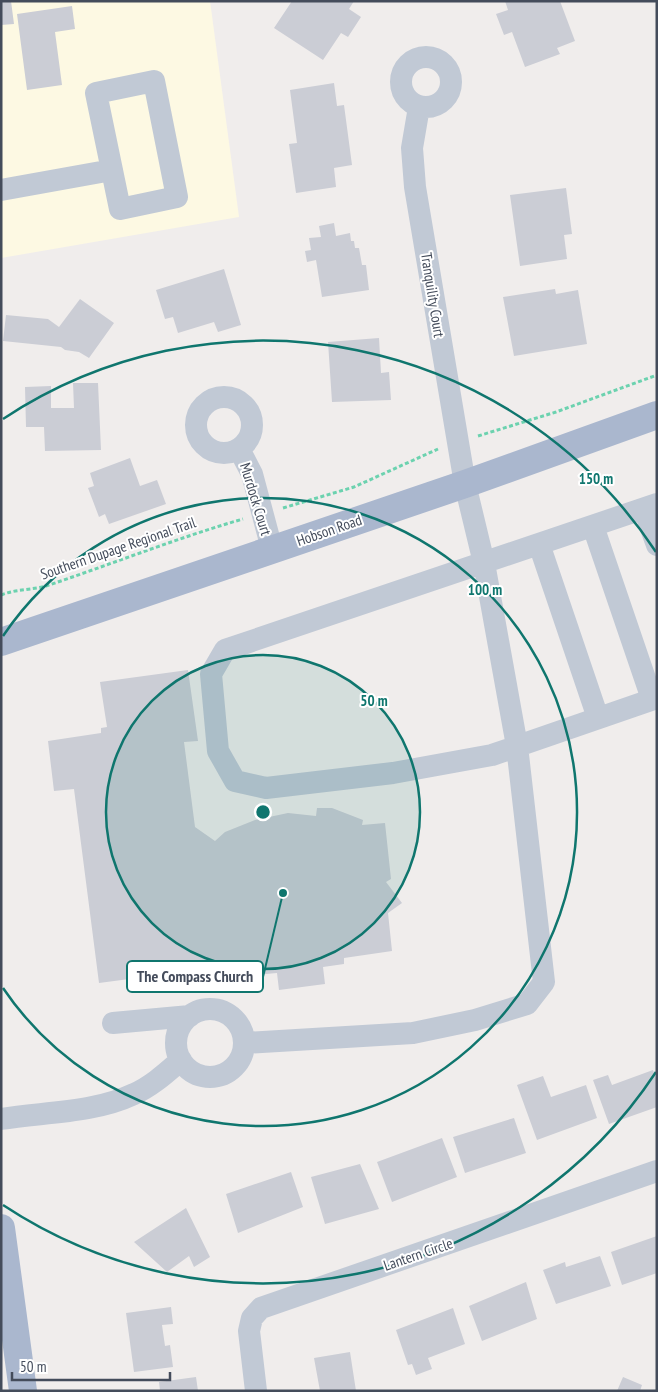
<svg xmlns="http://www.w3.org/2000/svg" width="658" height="1392" font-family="'PT Sans Narrow',sans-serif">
	<rect width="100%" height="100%" fill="#f0edec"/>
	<!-- commercial -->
	<path fill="#fdf9e3" d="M1 1H210L239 217 1 258Z"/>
	<!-- building -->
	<path fill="#cbcdd5" d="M1 1H11L14 24 1 25Z
		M292 1H354L349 9 361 17 348 37 341 33 323 60 274 28Z
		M505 1H560L575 41 557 48 560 54 525 67 512 32 504 35 496 14 508 10Z
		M72 6 75 29 55 32 62 85 27 90 17 14Z
		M334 83 337 106 344 105 352 165 334 168 336 187 296 193 289 144 297 143 290 90Z
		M566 188 572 234 564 235 567 259 520 266 510 195Z
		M334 223 336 236 350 233 351 241H354L355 248H359L362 265H366L369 290 322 297 316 260 307 262 305 251 311 250 309 238 321 237 319 226Z
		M224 269 241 325 218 332 214 322 178 333 173 317 165 319 156 290Z
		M555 289 556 294 578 290 587 344 514 356 503 297Z
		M80 299 114 323 89 358 79 352 65 350 61 347 3 341 6 315 48 319 59 327Z
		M379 338 381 373 389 372 391 400 332 402 328 342Z
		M73 383H98L101 450 45 451 44 427H26L25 387 51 386V408H74Z
		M130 458 140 486 157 480 166 504 109 524 105 514 99 517 88 488 94 486 90 473Z
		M188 670 198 741 184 742 195 827 215 841 225 832 255 820 288 813 316 816 317 808H332L363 820 362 825 385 823 391 879 386 882 402 903 388 913 392 951 344 958V964L323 967 325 984 279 990 277 973 255 975 254 969 191 977 190 967 182 969V972L99 983 74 789 54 791 48 741 101 733V728L107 727 100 682Z
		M653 1070 657 1082V1107L609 1124 593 1080 608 1075 612 1085Z
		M543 1076 551 1097 586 1085 597 1118 537 1140 517 1085Z
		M514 1118 526 1153 465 1173 453 1137Z
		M442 1138 457 1177 392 1202 377 1162Z
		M360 1164 379 1209 325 1224 311 1177Z
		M291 1172 303 1207 238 1233 226 1194Z
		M186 1208 210 1257 194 1267 189 1256 167 1272 134 1242Z
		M657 1236V1273L622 1285 611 1252Z
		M600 1256 611 1286 556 1304 543 1270 565 1262 566 1267Z
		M526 1282 537 1319 482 1341 469 1306Z
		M171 1307 173 1324 162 1325 165 1346 170 1345 173 1367 134 1372 126 1313Z
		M453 1308 465 1344 428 1358 432 1369 416 1375 412 1364 408 1365 396 1330Z
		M350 1352 356 1391H320L314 1358Z
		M196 1377 198 1391H160L159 1382Z
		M623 1377 642 1385 640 1391H617Z"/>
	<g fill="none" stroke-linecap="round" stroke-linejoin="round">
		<!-- path -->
		<path stroke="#6cd2af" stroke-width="3" stroke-dasharray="4 2.5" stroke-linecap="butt" d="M478 436 556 412 657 375
			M283 508 354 487 438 449
			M1 595C16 589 32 590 46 586 112 564 177 538 243 519"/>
		<!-- minor -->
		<path stroke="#c1c9d5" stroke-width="22" d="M401 82a25 25 0 1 1 50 0a25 25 0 1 1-50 0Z
			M154 81 177 197 120 209 96 93Z
			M1 190 112 170
			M196 425a28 28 0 1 1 56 0a28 28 0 1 1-56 0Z
			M239 449 252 474 272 549
			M657 504 225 650 211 674 218 751 235 781 266 788 393 773 492 755 657 698
			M644 509 657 545
			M593 526 652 699
			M539 544 598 718
			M176 1043a34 34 0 1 1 68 0a34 34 0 1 1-68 0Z
			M113 1023 190 1016
			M244 1043 413 1033 475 1020 527 1004 544 982 517 746 484 563 465 484 415 187 412 148 419 107
			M1 1119C45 1112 94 1113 134 1094 152 1086 166 1073 181 1060
			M256 1391 249 1331 252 1318 261 1308 657 1171"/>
		<!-- major -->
		<path stroke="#aab7ce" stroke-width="28" d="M1 642 465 484 657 415
			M1 1228 23 1391"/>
	</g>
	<!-- distance rings -->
	<circle cx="263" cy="812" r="157" fill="#0f766e" fill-opacity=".12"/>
	<g fill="none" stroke="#0f766e" stroke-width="2.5">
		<circle cx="263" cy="812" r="157"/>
		<path d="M3 636A314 314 0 1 1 3 988"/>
		<path d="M656 1072A471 471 0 0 1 3 1205M3 419A471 471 0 0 1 656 552"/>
	</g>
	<g text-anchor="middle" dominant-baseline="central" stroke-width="4" stroke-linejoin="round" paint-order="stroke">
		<!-- street labels -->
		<g font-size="15" fill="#444c5b" stroke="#fff">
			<text transform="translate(433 295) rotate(81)">Tranquility Court</text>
			<text transform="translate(256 499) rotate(73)">Murdock Court</text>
			<text transform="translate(329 530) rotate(-19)">Hobson Road</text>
			<text transform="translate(118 548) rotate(-19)">Southern Dupage Regional Trail</text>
			<text transform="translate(418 1254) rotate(-19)">Lantern Circle</text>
		</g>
	</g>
	<circle cx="263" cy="812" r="8" fill="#0f766e" stroke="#fff" stroke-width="2.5"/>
	<g font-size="15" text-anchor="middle" font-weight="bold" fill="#0f766e" stroke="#fff" stroke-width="4" stroke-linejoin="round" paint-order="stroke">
		<text x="596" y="484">150 m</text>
		<text x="485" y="595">100 m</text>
		<text x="374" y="706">50 m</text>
	</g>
	<!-- callouts -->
	<path fill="none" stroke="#0f766e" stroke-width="2" d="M283 893L263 977"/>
	<circle fill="#0f766e" stroke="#fff" stroke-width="2" cx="283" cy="893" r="5"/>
	<rect fill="#fff" stroke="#0f766e" stroke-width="2" x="127" y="961" width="136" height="31" rx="5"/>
	<g font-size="16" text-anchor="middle" font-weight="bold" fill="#444c5b">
		<text x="195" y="982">The Compass Church</text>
	</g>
	<!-- border -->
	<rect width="658" height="1392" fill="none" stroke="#444c5b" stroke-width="5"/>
	<!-- scale -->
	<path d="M12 1372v8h158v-8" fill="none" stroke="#444c5b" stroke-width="2.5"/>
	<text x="20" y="1372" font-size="15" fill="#444c5b" stroke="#ffffff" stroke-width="4" paint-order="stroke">50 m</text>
</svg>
